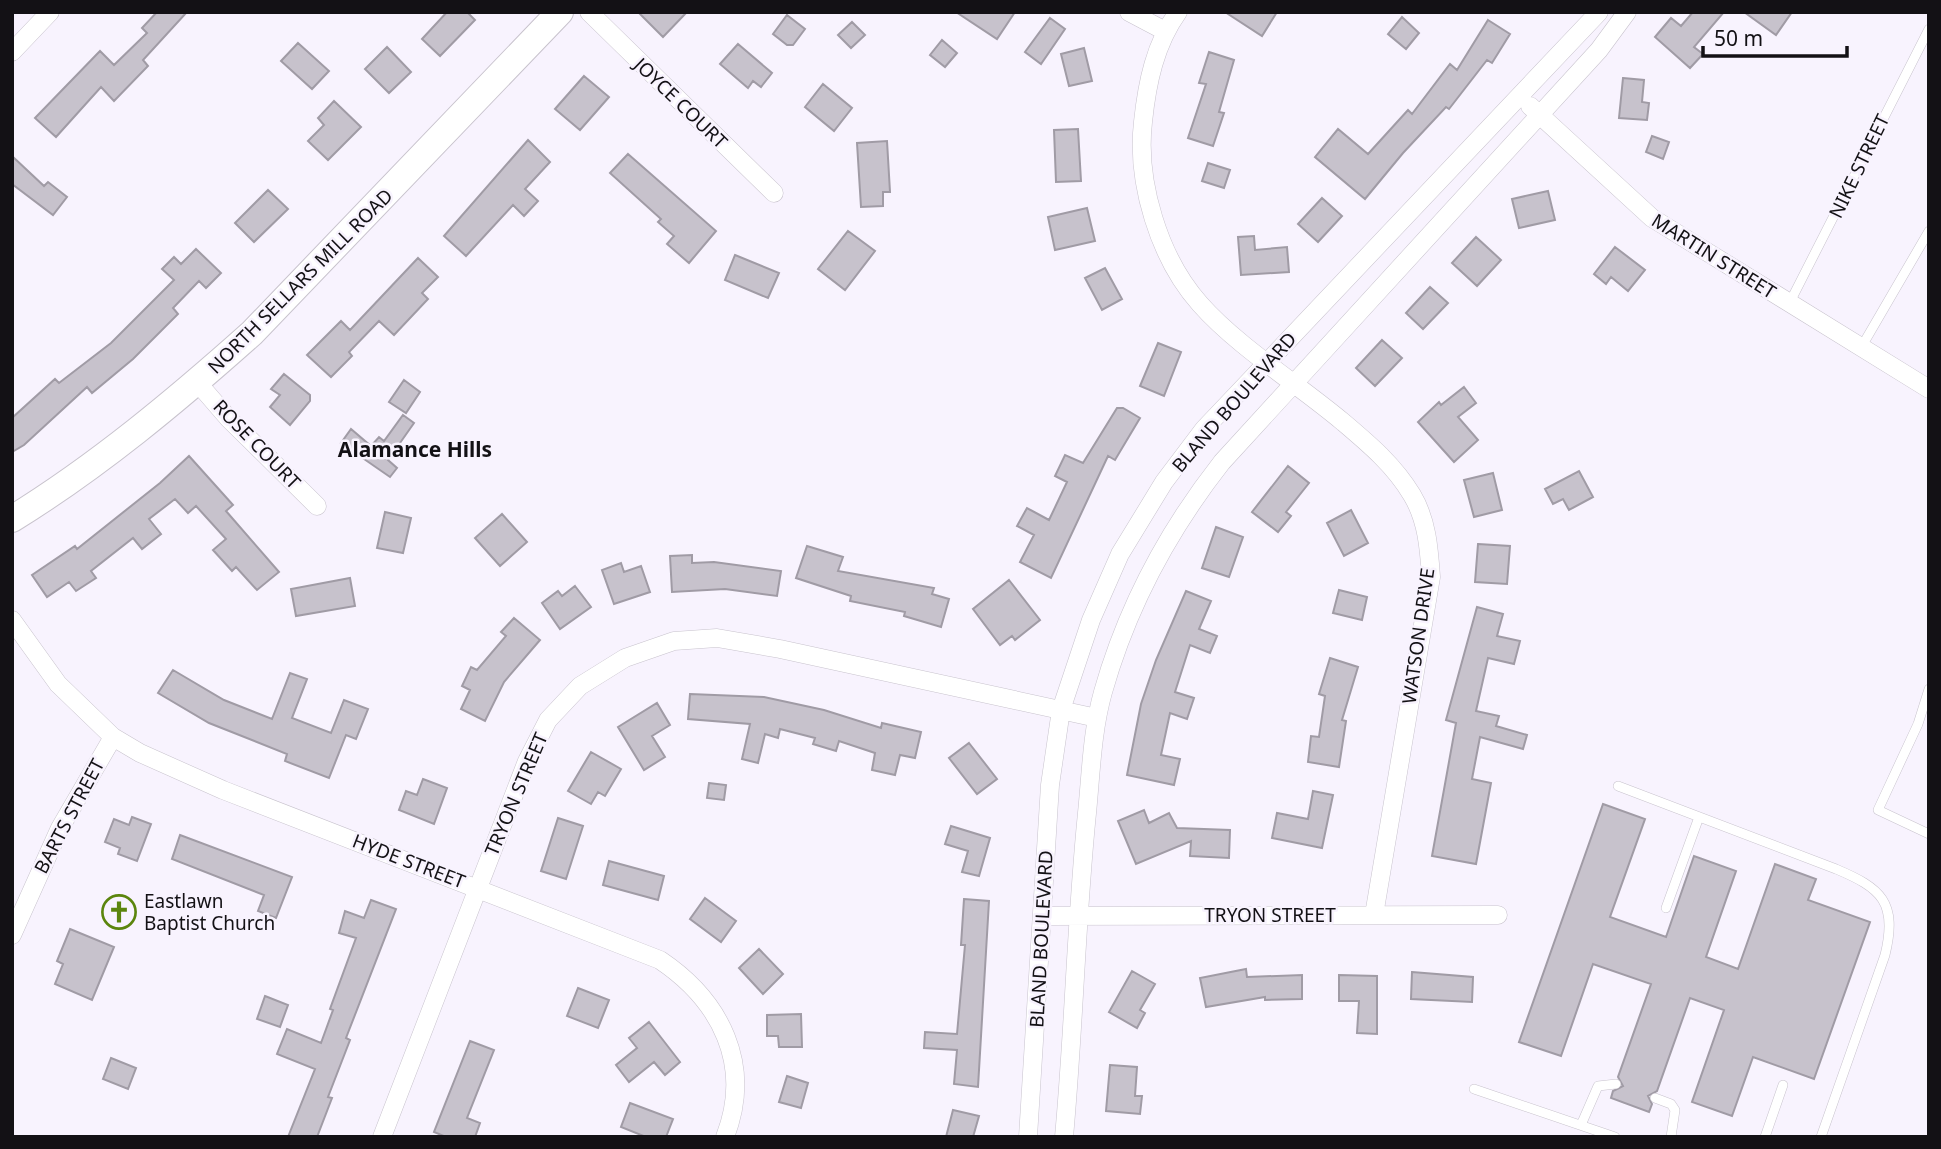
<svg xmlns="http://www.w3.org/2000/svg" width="1941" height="1149" font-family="'Noto Sans',sans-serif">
	<rect width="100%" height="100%" fill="#f8f3fe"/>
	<!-- building -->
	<path fill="#c7c2cc" stroke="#a09ba5" stroke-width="2" d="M157 12H187L143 60 148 66 114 101 101 87 56 137 35 118 100 51 114 65 147 33 142 28Z
		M447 12H467L475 20 440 56 422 39Z
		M638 12H687L663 37Z
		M956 12H1015L997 39Z
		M1225 12H1277L1262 36Z
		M1693 12H1724L1694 47 1703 54 1690 68 1655 37 1671 18 1681 26Z
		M1744 12H1792L1776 35Z
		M787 15 805 29 793 45H787L773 34Z
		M1402 17 1419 33 1406 49 1388 34Z
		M1050 18 1065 29 1041 64 1025 52Z
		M1488 20 1510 34 1492 63 1487 60 1449 109 1446 107 1403 153 1365 199 1315 157 1338 129 1368 154 1408 110 1412 114 1450 64 1457 70Z
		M852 22 865 35 851 48 838 35Z
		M942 40 957 53 945 67 930 55Z
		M298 43 329 71 312 89 281 61Z
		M738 44 772 73 761 87 753 81 748 88 720 64Z
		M387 47 411 72 389 93 365 69Z
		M1084 48 1092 81 1069 86 1061 54Z
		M1209 52 1234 60 1219 112 1224 113 1213 146 1188 138 1206 84 1199 83Z
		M584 76 609 97 580 130 555 109Z
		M1623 78 1644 80 1642 102 1649 103 1647 120 1619 118Z
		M823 84 852 108 834 131 805 107Z
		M334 101 361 127 328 160 308 141 324 125 318 118Z
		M1078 129 1081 181 1056 182 1054 130Z
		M1652 136 1669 142 1663 159 1646 152Z
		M528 140 550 162 525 189 538 201 524 216 513 205 466 256 444 236Z
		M887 141 890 192H883V206L861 207 857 143Z
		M628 154 716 231 689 263 667 244 674 236 658 222 661 219 610 173Z
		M12 156 44 186 48 182 67 197 53 215 12 184Z
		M1208 163 1230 170 1224 188 1202 181Z
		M268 190 288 209 254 242 235 223Z
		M1548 191 1555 220 1519 228 1512 199Z
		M1322 198 1342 216 1318 242 1298 224Z
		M1087 208 1095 241 1055 250 1048 217Z
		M848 231 875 251 845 290 818 269Z
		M1254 236 1255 250 1287 247 1289 272 1241 275 1238 237Z
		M1476 237 1501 260 1477 286 1452 263Z
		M1615 247 1645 270 1628 291 1611 277 1606 284 1594 274Z
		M196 249 221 273 206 288 199 281 173 308 178 314 133 359 92 393 87 387 24 445 12 452V418L55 379 59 383 111 343 174 280 162 269 174 257 181 264Z
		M735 255 779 273 768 298 725 280Z
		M418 258 438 277 422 293 428 299 394 335 379 321 349 352 352 356 331 377 307 355 341 321 350 330Z
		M1105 268 1122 299 1102 310 1085 278Z
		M1430 287 1448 303 1423 329 1406 313Z
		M1382 340 1402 358 1375 386 1356 368Z
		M1158 343 1181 352 1164 396 1140 386Z
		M284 374 310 395V401L290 425 270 407 280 395 271 389Z
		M404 380 420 392 406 413 389 402Z
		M1464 387 1476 403 1458 417 1478 440 1454 462 1418 422 1439 402 1441 405Z
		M1117 408H1123L1140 418 1115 460 1108 456 1051 578 1020 562 1034 535 1017 526 1027 508 1049 520 1067 482 1055 476 1065 455 1083 463Z
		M403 415 414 423 388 460 397 468 390 477 341 443 351 429 371 446 379 437 384 441Z
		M189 456 233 505 226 511 279 572 257 590 236 567 232 571 213 550 226 539 196 506 188 513 175 499 149 519 161 534 142 549 133 538 91 571 96 578 76 591 69 582 47 597 32 575 75 546 77 549 160 483Z
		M1288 466 1309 483 1286 512 1291 516 1278 532 1252 512Z
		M1579 471 1593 497 1569 510 1563 499 1553 504 1545 489Z
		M1493 473 1502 510 1474 517 1464 480Z
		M1351 510 1368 543 1344 556 1327 523Z
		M385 512 411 518 403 553 377 548Z
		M502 514 527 542 500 566 475 538Z
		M1216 527 1243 537 1229 577 1202 568Z
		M1478 544 1510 546 1507 584 1475 582Z
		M807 546 843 557 838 571 934 588 932 594 949 599 941 627 904 616 905 612 850 601 851 596 796 578Z
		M692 555V563L714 562 781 571 777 596 725 589 672 592 670 556Z
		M621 563 624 572 641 566 650 592 614 604 602 570Z
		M350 578 355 606 296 616 291 589Z
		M1009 580 1040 620 1015 640 1012 636 1000 645 973 609Z
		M575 586 591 607 560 629 542 603 558 591 562 596Z
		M1339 590 1367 597 1362 620 1333 613Z
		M1186 591 1211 601 1199 629 1217 636 1210 653 1190 645 1175 692 1194 698 1187 719 1170 713 1161 755 1180 759 1174 785 1127 775 1141 704 1156 660Z
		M1477 607 1503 614 1497 636 1520 641 1514 664 1488 658 1476 711 1499 716 1496 726 1527 735 1523 749 1480 737 1472 779 1491 783 1476 864 1432 856 1456 723 1446 720Z
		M514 618 540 640 504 682 485 721 461 709 470 690 462 686 471 667 477 670 506 636 501 632Z
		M1330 658 1358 667 1342 720 1346 721 1339 767 1308 762 1311 736 1319 737 1325 696 1319 694Z
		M173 670 224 700 272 719 290 673 307 679 292 718 331 733 344 700 368 709 356 739 346 735 329 778 285 761 287 754 209 723 158 693Z
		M690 694 764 697 824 710 881 728 882 723 921 732 915 758 900 755 895 775 872 770 875 753 839 741 836 751 813 744 815 738 780 729 778 738 765 734 758 763 742 759 750 724 688 719Z
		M657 703 670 725 652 736 665 757 644 770 618 727Z
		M969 743 997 779 977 794 949 758Z
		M591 752 621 769 605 796 598 792 591 804 568 791Z
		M423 779 447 788 434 824 399 810 406 791 417 795Z
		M709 783 726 785 724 800 707 798Z
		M1313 791 1333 795 1322 848 1272 838 1277 813 1308 819Z
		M1603 804 1645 819 1610 917 1666 937 1694 856 1736 871 1706 957 1738 969 1775 864 1816 879 1808 900 1870 922 1814 1079 1753 1057 1732 1116 1692 1102 1724 1010 1690 998 1657 1091 1648 1096 1652 1104 1649 1112 1611 1098 1613 1091 1623 1086 1618 1077 1651 984 1593 964 1561 1056 1519 1042Z
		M1144 810 1149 823 1169 813 1177 828 1230 830 1229 858 1190 856 1191 841 1136 864 1118 821Z
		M132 817 151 824 137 861 118 854 120 848 105 842 114 819 129 825Z
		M558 818 583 826 566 879 541 871Z
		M951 826 990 838 979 876 962 872 968 851 945 844Z
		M180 835 292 877 276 918 258 911 264 895 172 859Z
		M609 861 664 876 658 900 603 885Z
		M705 898 736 921 721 942 690 919Z
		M964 899 989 901 978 1087 954 1084 957 1050 924 1048 925 1032 957 1034 965 945H961Z
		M371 900 396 909 346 1038 350 1040 328 1097 332 1098 317 1137H288L315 1069 277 1054 287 1029 321 1043 333 1010 330 1009 356 938 339 933 345 911 364 918Z
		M70 929 114 947 92 1000 55 984 63 964 57 961Z
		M759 949 783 974 763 994 739 968Z
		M1246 969 1247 977 1302 975V999L1265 1000V997L1206 1007 1200 978Z
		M1132 971 1155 984 1140 1010 1145 1013 1137 1028 1109 1012Z
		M1412 972 1473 977 1472 1002 1411 999Z
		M1339 975 1377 976V1034L1357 1033 1359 1001H1339Z
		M578 988 609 1000 598 1028 567 1016Z
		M265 996 288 1005 280 1027 257 1019Z
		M801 1014 802 1047H779L778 1036H767V1015Z
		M649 1022 680 1062 665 1075 654 1062 629 1082 616 1065 637 1048 629 1038Z
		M470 1041 494 1050 467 1118 480 1123 475 1137H446L434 1132Z
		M111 1058 136 1068 128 1089 103 1079Z
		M1110 1065 1137 1067 1135 1096H1142L1140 1114 1106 1111Z
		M787 1076 808 1083 801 1108 779 1102Z
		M630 1103 673 1119 666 1137H646L621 1127Z
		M953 1110 979 1116 973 1137H946Z"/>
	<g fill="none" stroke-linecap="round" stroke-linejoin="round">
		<!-- lane casing -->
		<g stroke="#c8c3cd" stroke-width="10">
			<path id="lane" d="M1790 302 1929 29
				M1862 346 1929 231
				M1929 689 1918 724 1878 810 1929 834
				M1618 786 1836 869C1881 888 1898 902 1885 955L1821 1137
				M1666 908 1699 817
				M1474 1089 1615 1137
				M1655 1098 1671 1104 1675 1110 1671 1137
				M1581 1125 1598 1086 1616 1084
				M1765 1137 1783 1085"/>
		</g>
		<!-- street casing -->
		<g stroke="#c8c3cd" stroke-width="19">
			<path id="street" d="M589 12 774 193
				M1129 12 1165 31
				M1178 12C1155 44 1147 83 1143 122 1136 182 1159 258 1200 304 1237 346 1299 385 1343 422 1369 444 1394 465 1412 495 1427 520 1429 548 1431 577L1374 915
				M12 52 50 12
				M1530 106 1652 218 1929 389
				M197 382 229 419 317 506
				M12 620 58 684 113 737 140 753 223 790 660 960C721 1001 753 1065 725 1137
				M1043 916 1498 915
				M12 935 60 828 113 737
				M382 1137 527 761 548 720 580 686 625 658 674 641 717 638 780 649 1097 718
				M1028 1137 1050 785 1061 710 1091 620 1120 554 1164 482 1204 429 1599 12
				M1064 1137C1074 1029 1076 921 1087 813 1091 773 1092 731 1103 692 1127 607 1167 532 1222 462L1599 50 1627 12"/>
		</g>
		<!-- secondary casing -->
		<g stroke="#c8c3cd" stroke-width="28">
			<path id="secondary" d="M12 519C98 466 177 400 252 333L560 12"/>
		</g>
		<!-- lane -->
		<use href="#lane" stroke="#fff" stroke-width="9"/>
		<!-- street -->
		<use href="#street" stroke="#fff" stroke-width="18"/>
		<!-- secondary -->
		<use href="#secondary" stroke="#fff" stroke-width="26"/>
	</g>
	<!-- icons -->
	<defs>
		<g id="church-ring" transform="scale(1.75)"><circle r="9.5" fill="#f8f3fe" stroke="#5b850d" stroke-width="1.5"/><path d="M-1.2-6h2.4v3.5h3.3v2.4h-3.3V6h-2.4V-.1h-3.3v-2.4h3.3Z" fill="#5b850d"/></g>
	</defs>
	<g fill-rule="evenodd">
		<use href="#church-ring" x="119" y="912"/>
	</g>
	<g text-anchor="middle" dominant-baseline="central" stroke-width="5" stroke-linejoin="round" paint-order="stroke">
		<!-- street labels -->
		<g font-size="19" fill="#131115" stroke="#f8f3fe">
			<text transform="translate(681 103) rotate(44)">JOYCE COURT</text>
			<text transform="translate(1859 166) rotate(-64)">NIKE STREET</text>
			<text transform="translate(1714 256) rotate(32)">MARTIN STREET</text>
			<text transform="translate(300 281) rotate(-45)">NORTH SELLARS MILL ROAD</text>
			<text transform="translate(1234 402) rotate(-49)">BLAND BOULEVARD</text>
			<text transform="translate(257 444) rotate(46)">ROSE COURT</text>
			<text transform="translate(1418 636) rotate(-82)">WATSON DRIVE</text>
			<text transform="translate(516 794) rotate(-67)">TRYON STREET</text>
			<text transform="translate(69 816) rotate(-62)">BARTS STREET</text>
			<text transform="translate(409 861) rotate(21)">HYDE STREET</text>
			<text x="1270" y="915">TRYON STREET</text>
			<text transform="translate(1041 939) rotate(-87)">BLAND BOULEVARD</text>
		</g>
		<!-- poi labels -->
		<g font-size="19" fill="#131115" stroke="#f8f3fe" text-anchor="start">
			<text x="144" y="901">Eastlawn<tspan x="144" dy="22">Baptist Church</tspan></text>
		</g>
		<!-- neighbourhood labels -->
		<g font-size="21" font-weight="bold" fill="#131115" stroke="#f8f3fe">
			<text x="415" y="449">Alamance Hills</text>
		</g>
	</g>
	<!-- border -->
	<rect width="1941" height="1149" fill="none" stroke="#131115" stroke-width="28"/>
	<!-- scale -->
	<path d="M1703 46v10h144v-10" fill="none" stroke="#131115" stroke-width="3.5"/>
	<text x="1714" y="46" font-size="21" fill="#131115" stroke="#f8f3fe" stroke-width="5" paint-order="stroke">50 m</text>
</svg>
